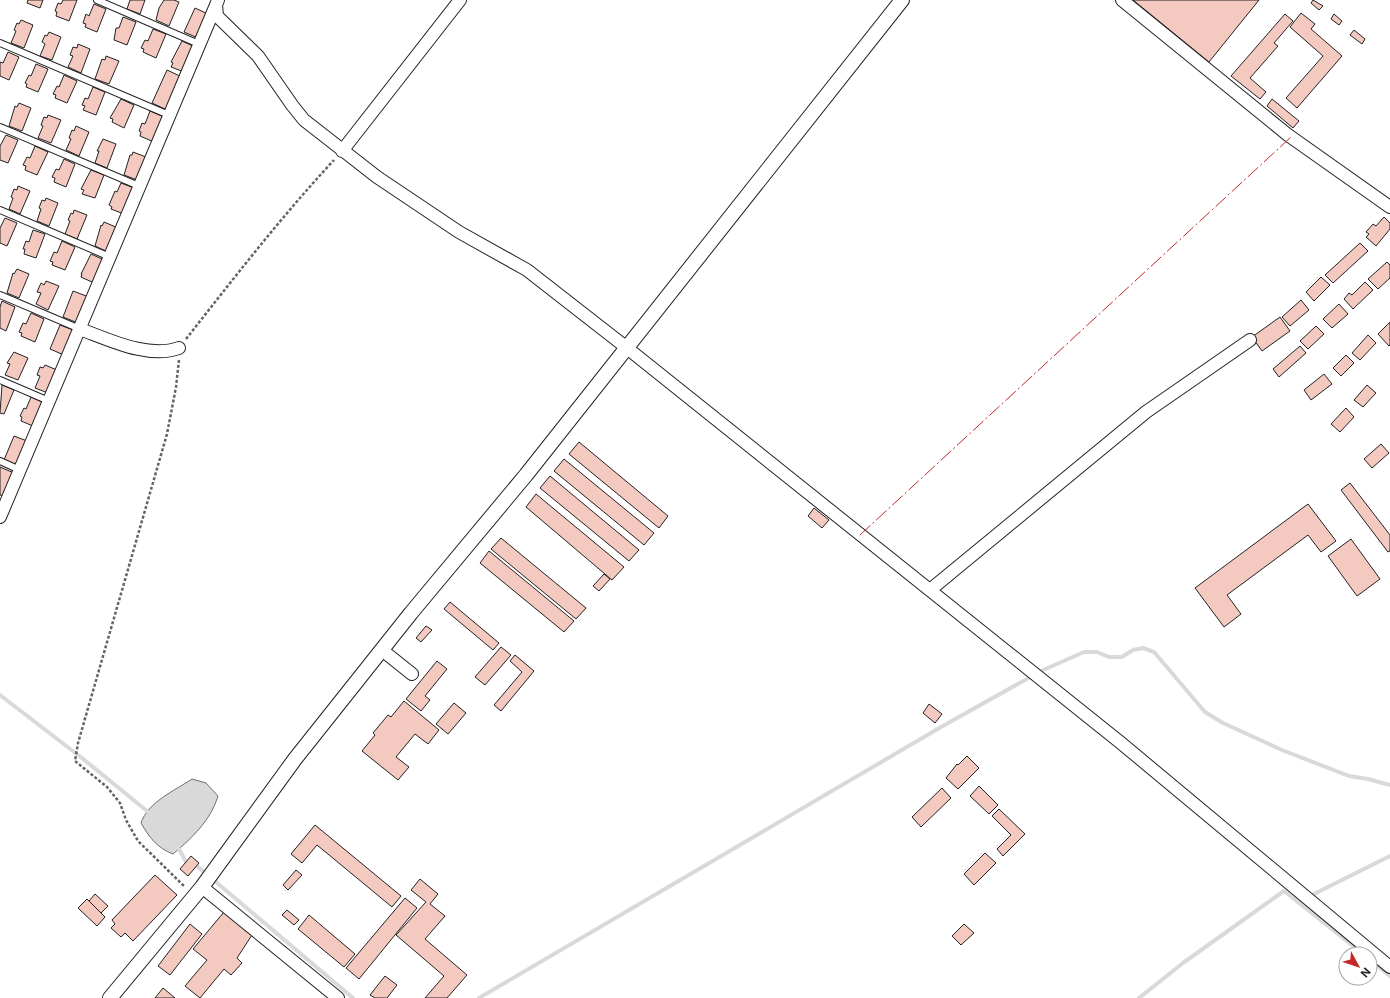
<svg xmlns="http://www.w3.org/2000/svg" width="1390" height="998" font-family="Inter,sans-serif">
	<rect width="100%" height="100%" fill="#fff"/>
	<!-- water -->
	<path fill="#d9d9d9" stroke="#6f6f6f" d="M192 779 206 783 218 796C211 820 192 838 173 854 157 848 149 837 141 823 148 802 174 791 192 779Z"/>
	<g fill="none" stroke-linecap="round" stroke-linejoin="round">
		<!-- stream -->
		<path stroke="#d9d9d9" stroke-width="4" d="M0 695 82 758 147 811
			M179 849 186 862
			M197 866 353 998
			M1308 897 1390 856
			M1370 960 1390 976
			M479 998 941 727 1041 671 1084 652H1097L1109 657H1122L1133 650 1143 648 1154 652 1205 712 1223 723 1282 750 1349 776 1368 779 1390 785
			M1139 998 1183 963 1284 891 1363 954"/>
	</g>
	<!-- building -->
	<path fill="#f3c9c0" stroke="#222" d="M28 0H43L40 8 27 3Z
		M63 0H77L69 21 56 16 57 12 55 11 58 3 61 4Z
		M130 0H145L140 14 127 9Z
		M164 0H174L179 2 169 26 156 20 159 8Z
		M1133 0H1259L1209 62Z
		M1313 0 1323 6 1319 10 1311 3Z
		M94 4 106 9 97 32 85 27 86 24 83 23 86 14 89 16Z
		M195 8 208 14 198 38 184 32Z
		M1301 13 1315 24 1311 29 1342 56 1297 108 1286 98 1323 56 1290 27Z
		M1285 14 1293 21 1274 43 1278 46 1250 78 1266 92 1260 99 1231 76Z
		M1334 14 1342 21 1339 25 1331 19Z
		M123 17 136 22 127 45 114 40 116 28H119Z
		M21 20 33 25 24 48 11 43 16 31 14 30 17 23 19 24Z
		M153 29 166 34 156 58 143 52 144 49 141 48 145 40 148 41Z
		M1354 30 1365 39 1362 44 1350 35Z
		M49 32 61 37 52 60 40 56 45 44 42 42 45 35 47 36Z
		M182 41 195 47 184 72 171 67 173 63 171 62Z
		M78 44 90 49 81 73 68 67 73 56 70 55 73 47 77 48Z
		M8 52 19 57 9 80 0 76V62L3 63Z
		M106 56 119 61 109 84 95 79 102 59 105 60Z
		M36 64 48 69 38 92 26 87 27 84 25 83 29 75 31 76Z
		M167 70 182 77 167 110 152 103Z
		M64 75 77 81 67 103 55 98 56 95 53 94 57 86 59 87Z
		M93 87 105 92 96 115 83 110 85 106 82 105 85 98 88 99Z
		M121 99 134 105 124 128 112 122 113 119 110 118Z
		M1272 99 1299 121 1293 128 1267 106Z
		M19 103 31 108 22 131 9 126 15 106 17 107Z
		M150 111 164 117 154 142 140 136 141 132 139 131 142 123 145 124Z
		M48 115 61 120 51 143 38 138 43 126 41 125 44 117 47 118Z
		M76 126 89 132 79 156 66 150 71 139 69 138 72 130 74 131Z
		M6 135 18 140 8 163 0 160V146Z
		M103 139 116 144 107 168 95 163 99 151H97Z
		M35 146 48 152 37 175 25 170 26 166 23 165 27 157 30 158Z
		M133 152 146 157 137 180 124 175 130 155H132Z
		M64 159 75 164 66 187 54 182 55 178 52 177 56 169 59 170Z
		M91 170 104 175 95 198 82 194 84 190 81 189Z
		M121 183 134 188 124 214 111 209 112 207 109 205 115 191 117 192Z
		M18 186 30 191 20 214 9 209 13 198 11 197 14 189 17 190Z
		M46 198 58 203 49 226 37 221 41 209 39 208 42 200 45 201Z
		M74 210 87 215 77 239 65 234 70 221 68 220 71 213 73 214Z
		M1384 217 1390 223V229L1376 246 1366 237 1369 234 1366 232 1373 224 1376 226Z
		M5 218 17 223 7 246 0 243V228Z
		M104 222 118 228 108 252 95 246 101 225 102 226Z
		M33 230 45 234 36 258 24 254 25 249H23L26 241 29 242Z
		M62 241 75 247 65 270 52 265 53 262 50 261 54 252 57 253Z
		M1360 243 1368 251 1333 283 1325 275Z
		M91 254 104 260 94 283 81 277 82 274H81Z
		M1387 262 1390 265V278L1378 289 1368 279Z
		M17 269 29 274 19 298 7 293 13 273 14 274Z
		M1321 277 1330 285 1314 301 1306 292Z
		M46 281 59 286 48 310 36 304 41 293 37 292 41 283 44 285Z
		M1365 282 1373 290 1353 309 1344 299 1349 293 1352 295Z
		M73 291 89 297 78 323 63 317Z
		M1301 300 1309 310 1290 326 1282 317Z
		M2 301 15 307 6 331 0 328V307Z
		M1339 304 1348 314 1332 328 1323 319Z
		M31 313 44 319 35 342 21 336 22 333 19 332 23 323 26 324Z
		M1280 317 1290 331 1262 351 1252 337Z
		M1390 322V345L1389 346 1378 334Z
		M60 325 73 330 64 355 50 349Z
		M1316 326 1324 334 1308 349 1300 341Z
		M1368 335 1376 343 1360 360 1352 353Z
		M1300 346 1306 353 1279 377 1273 369Z
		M14 352 28 358 18 380 5 375 10 364 7 363Z
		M1346 355 1354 363 1341 376 1333 368Z
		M45 365 57 370 48 393 35 388 40 376 37 375 40 367 43 368Z
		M1324 374 1332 384 1311 400 1304 390Z
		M2 385 14 390 4 414 0 413Z
		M1367 385 1376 393 1363 407 1354 400Z
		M31 397 44 403 33 426 21 421 22 417 20 416 24 408 26 409Z
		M1346 408 1354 417 1340 432 1331 424Z
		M14 436 27 441 17 465 4 460Z
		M579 442 668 516 659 528 569 454Z
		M1381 444 1389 453 1372 468 1364 459Z
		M564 459 654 533 644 545 554 471Z
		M0 467 14 473 4 496 0 495Z
		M550 476 639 550 629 561 540 488Z
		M1350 483 1390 535V551L1388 552 1341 490Z
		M536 494 624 567 612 580 526 507Z
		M1308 504 1336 541 1321 552 1308 535 1227 595 1241 614 1224 627 1195 588Z
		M814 508 829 520 822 528 808 516Z
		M501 538 586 608 576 619 491 549Z
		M1351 539 1380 579 1357 596 1328 556Z
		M489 551 574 621 564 632 480 563Z
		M604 574 610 579 599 591 593 586Z
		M450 602 499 643 493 650 444 609Z
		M426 626 432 630 421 642 416 638Z
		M501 647 511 655 485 685 475 677Z
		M515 655 534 671 501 711 494 705 522 672 510 661Z
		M437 661 447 669 425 696 430 700 421 711 406 699Z
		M404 701 439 730 428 744 415 734 396 757 409 767 398 780 362 751 375 735 373 733 388 715 391 717Z
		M454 703 466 713 448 734 436 724Z
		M929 704 942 714 935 723 923 713Z
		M967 756 979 768 958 789 946 778 957 764 958 765Z
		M979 786 998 805 989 814 970 796Z
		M942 788 951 798 921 827 912 817Z
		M999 809 1025 834 1003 856 997 849 1011 835 992 816Z
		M315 825 401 896 392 907 317 845 302 863 291 854Z
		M985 853 996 863 974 885 964 874Z
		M191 856 199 863 188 876 180 869Z
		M296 870 302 875 288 890 283 885Z
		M155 875 177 895 133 941 125 933 121 937 111 928 115 924 112 920Z
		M420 879 438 894 430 904 445 916 425 939 467 975 447 998H425L444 976 396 935 426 902 411 890Z
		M95 894 108 906 101 913 89 901Z
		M405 898 417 908 359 979 346 968Z
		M87 899 105 917 97 926 78 908Z
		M287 910 299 920 294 925 282 915Z
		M224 912 252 935 237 958 242 963 231 975 224 969 200 998 185 986 207 960 193 949Z
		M309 915 355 954 344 967 298 929Z
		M190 924 202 934 170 975 158 966Z
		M964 924 974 933 961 945 952 936Z
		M385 976 397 985 387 998H375L370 995Z
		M163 988 175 998H155Z"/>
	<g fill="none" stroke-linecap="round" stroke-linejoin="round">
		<!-- service casing -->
		<g stroke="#222" stroke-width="8">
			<path id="service" d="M97 0 199 44
				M0 43 169 115
				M0 127 139 186
				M0 210 110 257
				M0 295 80 329
				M0 380 49 401
				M0 461 20 470"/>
		</g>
		<!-- minor casing -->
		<g stroke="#222" stroke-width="14">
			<path id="minor" d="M218 0 216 5 217 16 258 56 292 105 304 120 377 177 459 232 527 270 627 348 1121 743 1390 967
				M1122 0 1288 135 1390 207
				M342 151 460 0
				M80 329C110 340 148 359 179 348
				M0 517 216 5
				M930 590 1146 412 1250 340
				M382 650 412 674
				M202 887 338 998"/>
		</g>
		<!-- tertiary casing -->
		<g stroke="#222" stroke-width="16">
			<path id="tertiary" d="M110 998 202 887 295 759 411 613 526 475 902 0"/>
		</g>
		<!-- path -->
		<path stroke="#646464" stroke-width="2.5" stroke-dasharray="3 2" stroke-linecap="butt" d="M186 339C234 278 281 217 334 160
			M179 360 176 387 167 434 78 743 75 761 107 787 120 803 126 820 138 841 185 887"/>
		<!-- service -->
		<use href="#service" stroke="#fff" stroke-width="6"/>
		<!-- minor -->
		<use href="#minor" stroke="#fff" stroke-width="12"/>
		<!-- tertiary -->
		<use href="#tertiary" stroke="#fff" stroke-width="14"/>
		<!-- power -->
		<path stroke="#c62828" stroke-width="1" stroke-dasharray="14 3 2 3" stroke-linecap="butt" d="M860 535 1291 137"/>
	</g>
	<!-- north arrow -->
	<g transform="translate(1358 966) rotate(130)"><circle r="19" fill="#ffffff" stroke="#a7a7a7"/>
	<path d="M0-3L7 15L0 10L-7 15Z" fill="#c62828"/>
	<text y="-6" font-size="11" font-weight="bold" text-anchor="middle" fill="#222222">N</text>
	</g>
</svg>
